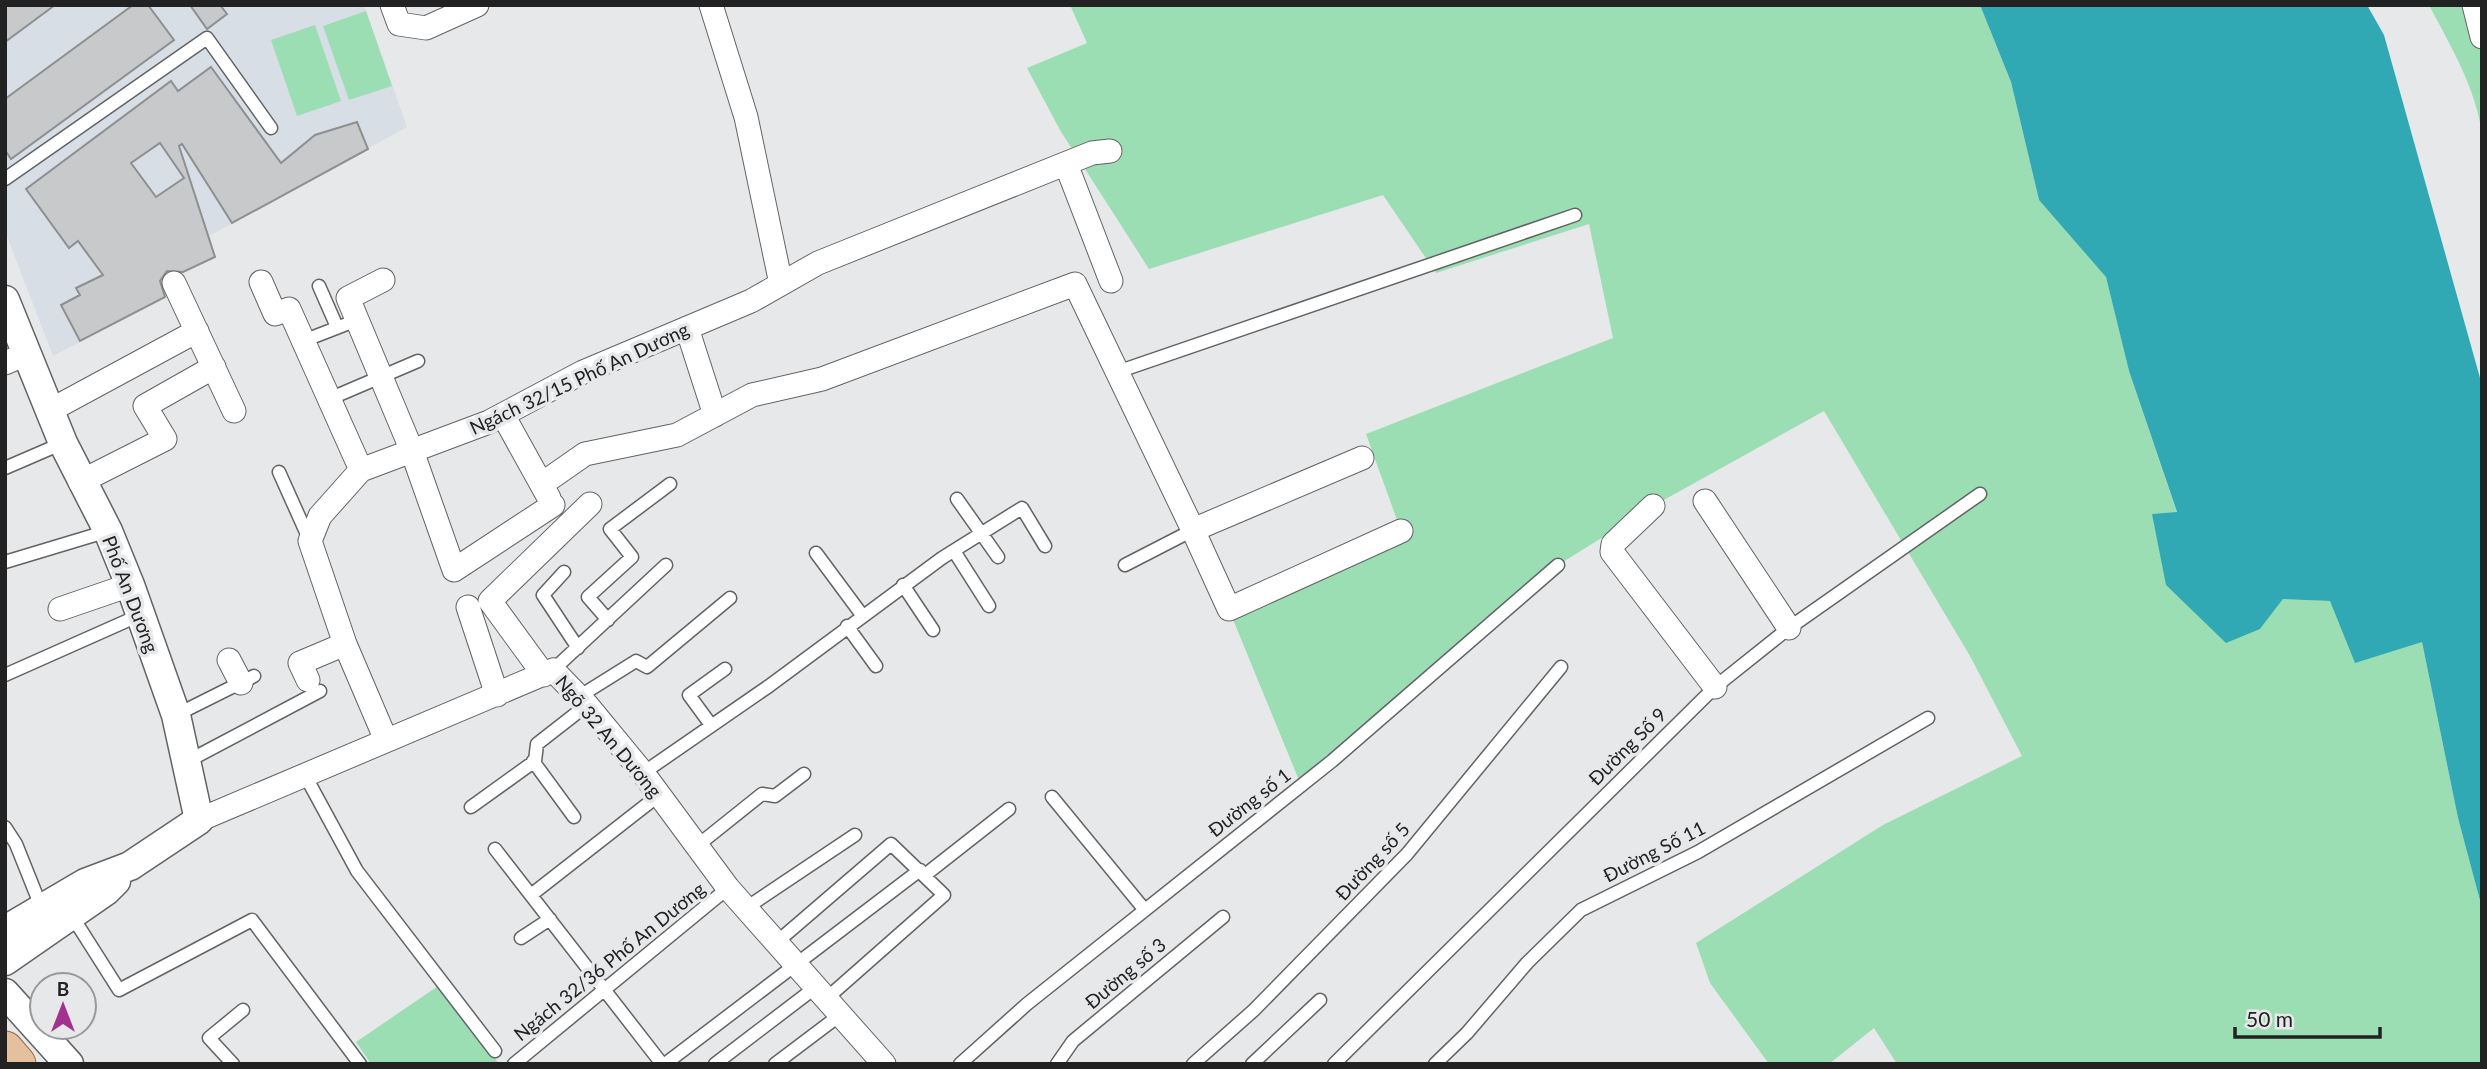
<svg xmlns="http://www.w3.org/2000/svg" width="2487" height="1069" font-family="Lato,sans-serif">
	<rect width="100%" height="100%" fill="#e7e8ea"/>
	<!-- built -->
	<path fill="#d7dee5" d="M5 5H364L407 127 209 236 215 257 171 278 177 291 53 356 5 231Z"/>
	<!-- green -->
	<path fill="#9bdeb3" d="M1070 5H1980L2011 82 2039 200 2106 276 2129 371 2177 513 2152 514 2260 629 2283 599 2330 601 2422 642 2458 818 2482 908V1064H1897L1874 1028 1829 1064H1769L1710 983 1696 943 1883 825 2022 756 1970 656 1824 411 1653 506 1558 565 1301 785 1232 617 1401 531 1366 434 1613 338 1589 224 1436 273 1383 195 1149 269 1060 130 1027 68 1087 43Z
		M2429 5H2482V134C2476 88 2450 45 2429 5Z
		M366 11 392 86 349 100 323 26Z
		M315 25 341 101 297 116 271 40Z
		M444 982 499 1064H371L356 1042Z"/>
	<!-- water -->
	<path fill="#30a9b5" d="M1980 5H2367L2384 35 2482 385V908L2458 818 2422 642 2355 663 2330 601 2283 599 2260 629 2226 643 2166 585 2152 514 2177 512 2129 371 2106 277 2039 200 2011 82Z"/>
	<!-- building -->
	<path fill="#c8c9ca" stroke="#8e8f90" stroke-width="2" fill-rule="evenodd" d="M5 5H55L5 42Z
		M133 5H148L174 40 11 159 5 150V99Z
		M190 5H220L227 14 207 29Z
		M211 67 281 163 315 135 357 122 368 149 232 223 182 144 179 146 215 257 183 272 167 271 160 281 165 297 80 341 61 305 80 295 76 288 103 275 78 241 69 248 26 189 171 81 178 91ZM160 143 184 178 156 197 131 163Z"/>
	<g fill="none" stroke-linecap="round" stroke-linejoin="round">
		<!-- service casing -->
		<g stroke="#626364" stroke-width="15">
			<path id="service" d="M5 179 207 38 271 128
				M319 286 337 327
				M303 341 357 320
				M1117 372 1575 215
				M329 399 418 361
				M5 468 63 443
				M279 472 310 541
				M957 499 998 557
				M954 551 989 606
				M816 553 862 615
				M5 562 108 531
				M1125 565 1193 530
				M564 572 543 595 578 648
				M903 585 933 630
				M608 620 588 597 632 557 610 529 670 484
				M847 626 876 666
				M553 670 666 565
				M5 675 140 615
				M580 696 636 661 647 667 730 598
				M176 715 254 676
				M711 725 689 695 725 669
				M188 761 320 691
				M533 761 574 817
				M643 773 769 686 942 558 1022 508 1045 546
				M306 777 357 871 495 1051
				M1052 797 1144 909
				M471 807 535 761 537 744 587 705
				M5 827 16 844 42 909
				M697 846 762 794 775 796 804 774
				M495 849 662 1064
				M925 875 1009 809
				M531 895 659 795
				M746 908 855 835
				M72 916 119 990 252 920 360 1064
				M521 938 550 919
				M777 942 891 844 944 895 826 999
				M233 1064 209 1038 243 1010
				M514 1064 728 888
				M665 1064 920 870
				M715 1064 816 987
				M775 1064 840 1015
				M960 1064 1027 1004 1332 761 1558 565
				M1057 1064 1073 1041 1223 917
				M1193 1064 1254 1010 1407 854 1561 667
				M1252 1064 1320 1000
				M1334 1064 1715 687 1789 628 1980 494
				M1435 1064 1467 1033 1527 963 1581 910 1698 852 1928 718"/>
		</g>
		<!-- minor casing -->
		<g stroke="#626364" stroke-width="25">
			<path id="minor" d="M392 5 399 24 426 28 477 5
				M711 5 746 117 781 284
				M2474 5 2482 37
				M1066 164 1111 281
				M383 280 348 298 412 451 454 570 553 505
				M261 282 275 314 289 309 361 470
				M174 283 234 411
				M687 328 715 415
				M5 363 26 354
				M49 411 197 331
				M503 415 549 498
				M80 482 165 439 145 406 214 367
				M542 484 585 454 677 435 752 395 822 379 1075 284 1193 530 1362 458
				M1705 501 1789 628
				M1653 506 1613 544 1612 552 1715 687
				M1193 530 1229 609 1401 531
				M468 607 497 695
				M60 609 130 585
				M229 660 241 683
				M544 675 490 601 590 504
				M308 680 300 663 345 644
				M386 740 345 644 310 541 320 516 361 470 489 422 583 372 751 301 818 263 1092 153 1110 151
				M199 820 553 670 587 705 643 773 728 888 884 1064"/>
		</g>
		<!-- tertiary casing -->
		<g stroke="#626364" stroke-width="31">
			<path id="tertiary" d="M5 300 63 443 108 531 130 585 176 715 199 820 130 866 85 883 5 930
				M5 961 106 891 116 881
				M5 993 69 1064"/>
		</g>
		<!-- primary casing -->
		<g stroke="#966d49" stroke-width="39">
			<path id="primary" d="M5 1050 17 1064"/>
		</g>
		<!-- service -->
		<use href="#service" stroke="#fff" stroke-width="12"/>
		<!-- minor -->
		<use href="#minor" stroke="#fff" stroke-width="23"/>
		<!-- tertiary -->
		<use href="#tertiary" stroke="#fff" stroke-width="28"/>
		<!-- primary -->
		<use href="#primary" stroke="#e5c09e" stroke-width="37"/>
	</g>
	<g text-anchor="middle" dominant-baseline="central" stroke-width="7" stroke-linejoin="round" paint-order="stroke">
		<!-- street labels -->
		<g font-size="19" fill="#222223" stroke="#e7e8ea">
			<text transform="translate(579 378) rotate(-25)">Ngách 32/15 Phố An Dương</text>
			<text transform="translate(131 594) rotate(69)">Phố An Dương</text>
			<text transform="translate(609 736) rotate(50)">Ngõ 32 An Dương</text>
			<text transform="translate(1627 746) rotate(-45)">Đường Số 9</text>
			<text transform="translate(1249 802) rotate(-38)">Đường số 1</text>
			<text transform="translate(1654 851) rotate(-27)">Đường Số 11</text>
			<text transform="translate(1372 861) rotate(-47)">Đường số 5</text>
			<text transform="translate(609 961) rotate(-39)">Ngách 32/36 Phố An Dương</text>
			<text transform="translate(1125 973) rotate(-40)">Đường số 3</text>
		</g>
	</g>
	<!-- border -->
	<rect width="2487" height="1069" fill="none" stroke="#222223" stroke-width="14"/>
	<!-- north arrow -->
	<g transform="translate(63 1006)"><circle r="33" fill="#e7e8ea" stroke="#98999a" stroke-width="2"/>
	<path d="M0-5L12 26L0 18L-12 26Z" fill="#a2328f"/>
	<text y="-10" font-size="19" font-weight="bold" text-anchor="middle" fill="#222223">B</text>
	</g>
	<!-- scale -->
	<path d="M2235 1027v10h145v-10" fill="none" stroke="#222223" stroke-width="3.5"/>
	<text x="2246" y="1027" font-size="21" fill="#222223" stroke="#e7e8ea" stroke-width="5" paint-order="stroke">50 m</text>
</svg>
